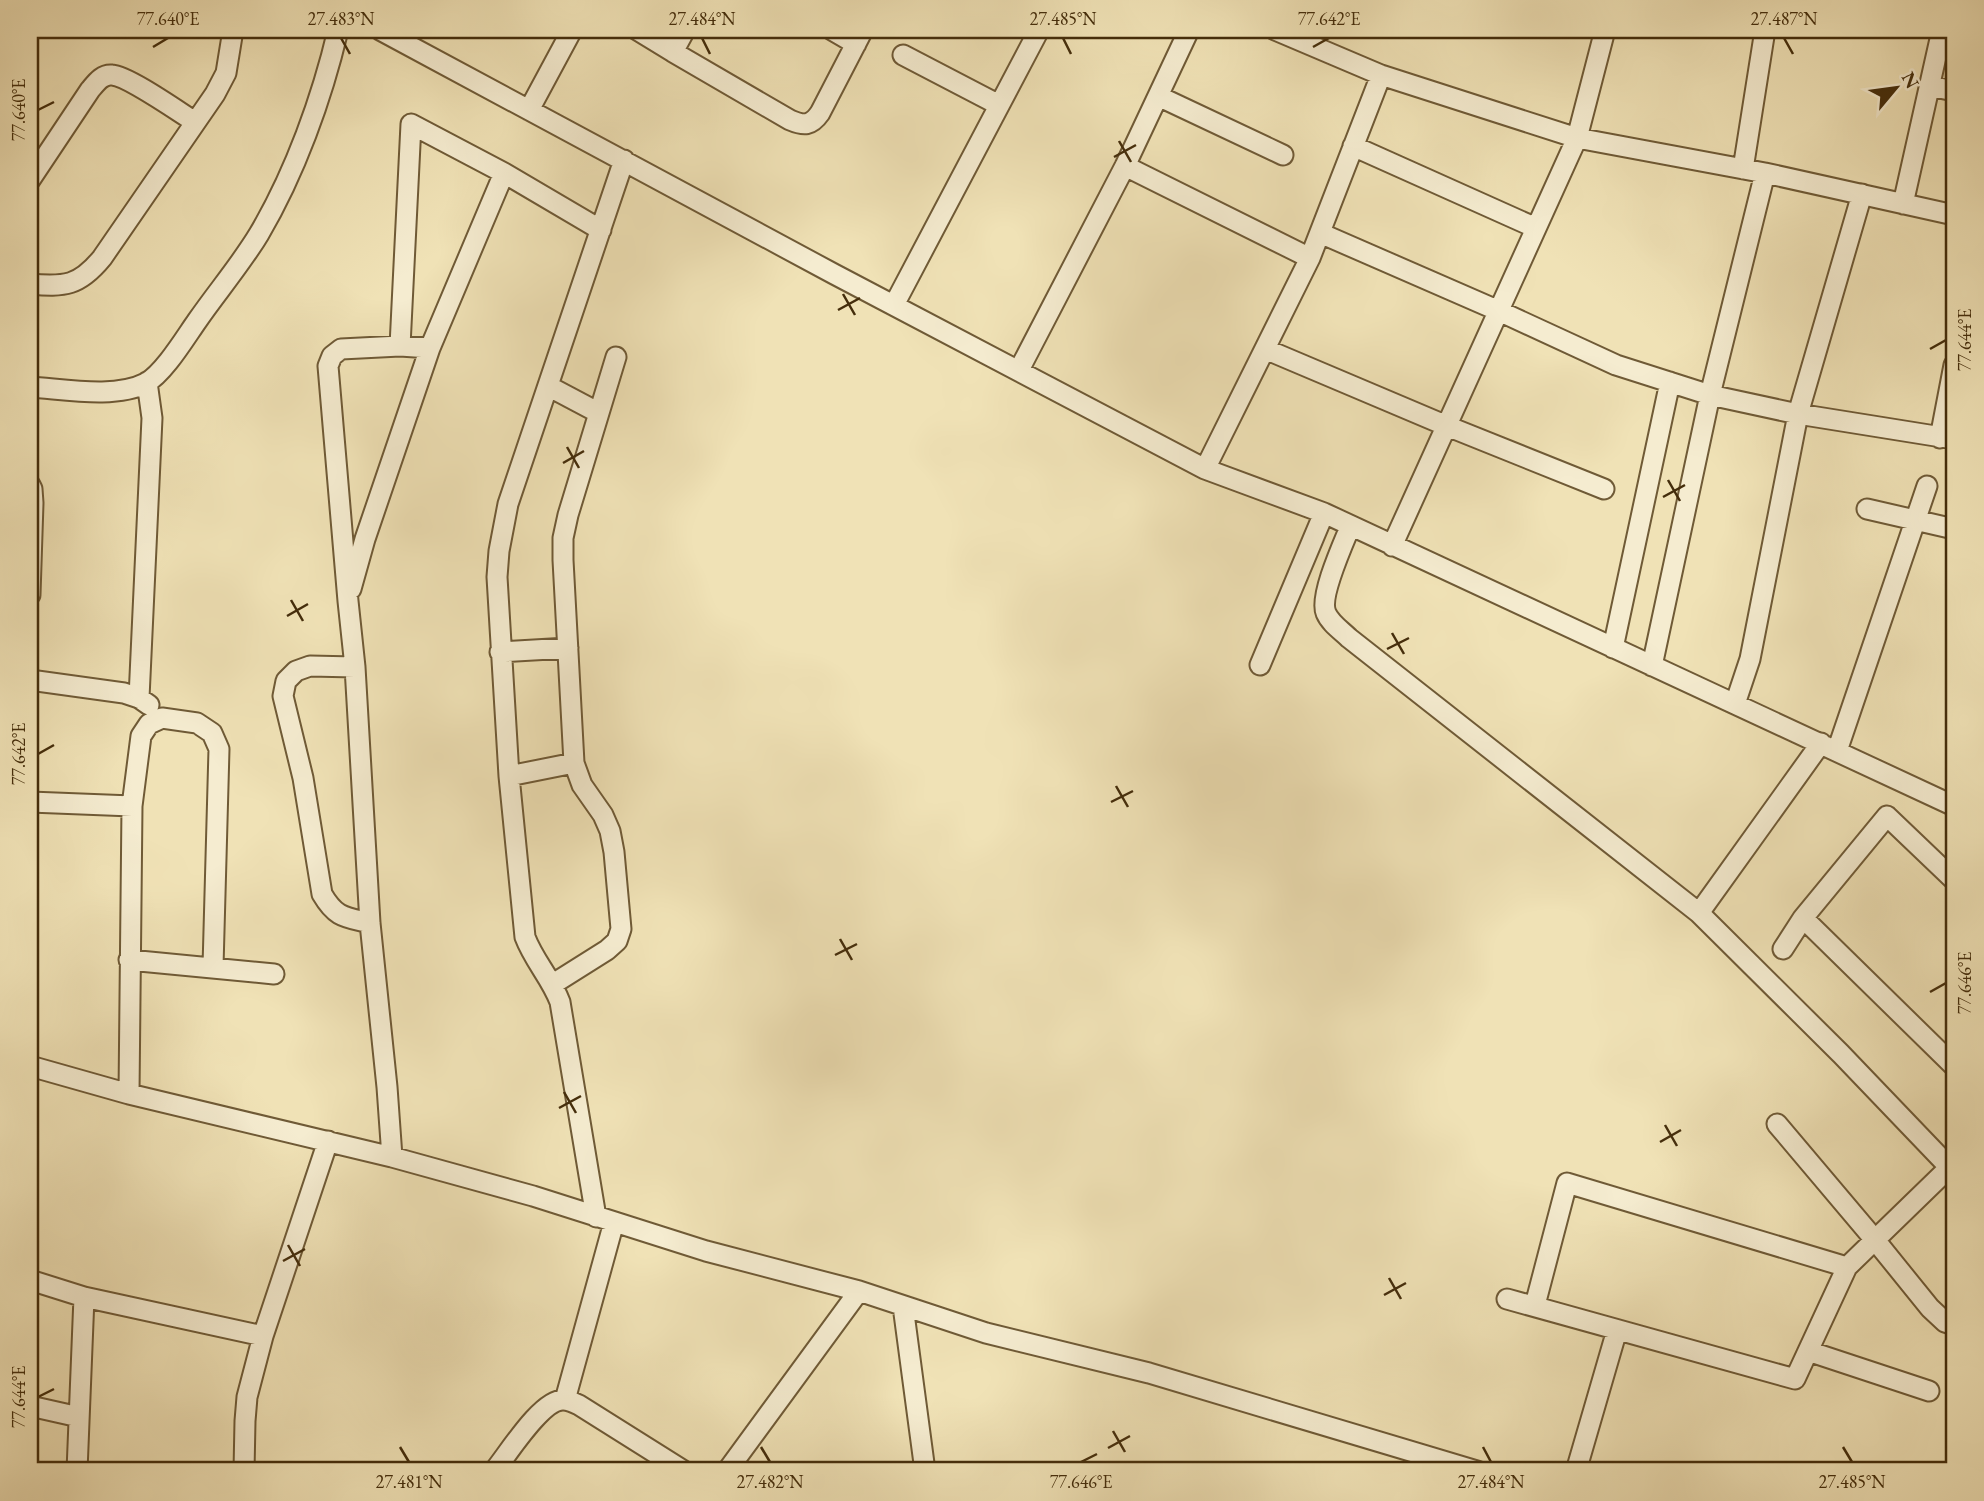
<svg xmlns="http://www.w3.org/2000/svg" width="1984" height="1501" font-family="'EB Garamond',serif">
	<rect width="100%" height="100%" fill="#f0e2b6"/>
	<filter id="stains"><feTurbulence type="fractalNoise" baseFrequency=".00286" numOctaves="4"/><feColorMatrix values="0 0 0 0 .2 0 0 0 0 .09 0 0 0 0 .02 0 0 0 .5 -.17"/></filter>
	<radialGradient id="worn" r=".72"><stop offset=".6" stop-color="#630" stop-opacity="0"/><stop offset="1" stop-color="#630" stop-opacity=".3"/></radialGradient>
	<g fill="none" stroke-linecap="round" stroke-linejoin="round">
		<!-- minor casing -->
		<g stroke="#6f5a36" stroke-width="23">
			<path id="minor" d="M380 30 834 274 1205 469 1324 513 1954 806
				M637 30 673 52 685 30
				M832 30 856 44
				M1275 30 1381 75 1577 138 1765 173 1954 215
				M673 52 790 120C804 126 811 126 820 113L863 30
				M903 55 999 105
				M1930 86 1954 91
				M1158 96 1283 155
				M529 110 572 30
				M1353 146 1536 228
				M1125 166 1310 258
				M1743 169 1765 30
				M30 180 90 90C96 83 102 74 112 75 128 76 179 112 195 122
				M1903 204 1942 30
				M1320 233 1499 311 1616 365 1710 395 1798 414 1954 439
				M30 284C65 287 79 286 102 258L215 94 226 73 233 30
				M894 305 1039 30
				M400 346 411 124 504 173 601 230
				M1265 349 1447 426 1604 489
				M1019 370 1125 166 1189 30
				M548 386 599 413
				M30 387C64 389 115 399 146 383 164 373 185 338 197 321 217 292 241 264 259 234 295 173 322 98 338 30
				M1940 438 1954 365
				M1205 469 1310 258 1381 75
				M30 485 32 489 33 503 30 595
				M1867 509 1954 529
				M1350 527C1343 544 1319 597 1326 613 1330 623 1342 631 1349 638L1699 913 1841 1054 1954 1172
				M1392 546 1577 138 1605 30
				M351 589 365 539 430 348 504 173
				M1613 648 1670 382
				M500 652 568 648
				M1260 665 1324 513
				M1652 666 1710 395 1765 173
				M355 667 310 666 296 671 286 681 283 696 303 778 322 894C336 918 345 917 370 923
				M30 680 124 693 139 698 149 705
				M139 698 152 418 147 382
				M1735 704 1750 659 1798 414 1862 194
				M1837 751 1927 486
				M509 776 574 763
				M30 802 132 806
				M1699 913 1821 743
				M1803 918 1954 1066
				M1783 949 1803 918 1887 816 1954 880
				M129 960 274 974
				M553 984 607 950 617 941 621 929 614 852 610 831 603 815 582 785 574 763 563 560V538L568 515 616 357
				M30 1066 129 1094 392 1157 533 1196 706 1251 859 1291 986 1333 1149 1373 1477 1471
				M129 1094 132 806 141 736 149 724 162 718 197 723 212 733 219 749 213 967
				M1777 1124 1875 1240 1930 1308 1945 1322 1954 1325
				M392 1157 387 1087 370 923 355 667 348 601 328 366 332 356 341 349 400 346 430 348
				M596 1217 560 1002C551 978 534 961 525 937L509 776 497 577 499 551 508 504 624 160
				M30 1280 84 1297 263 1336
				M1507 1299 1795 1379 1847 1267 1950 1167
				M1535 1305 1567 1183 1847 1267
				M903 1306 925 1471
				M1808 1351 1929 1391
				M565 1400 614 1222
				M30 1406 79 1417
				M77 1471 84 1297
				M244 1471 245 1421 247 1397 263 1336 328 1141
				M494 1471C508 1454 541 1400 563 1400 568 1400 575 1403 579 1405L684 1471
				M727 1471 859 1291
				M1576 1471 1617 1330"/>
		</g>
		<!-- minor -->
		<use href="#minor" stroke="#f5ecd0" stroke-width="19"/>
	</g>
	<!-- ticks -->
	<path fill="none" stroke="#442d0b" stroke-width="2.5" d="M341 38 350 54M702 38 710 54M1063 38 1071 54M1784 38 1793 54M153 47 168 38M1313 47 1329 38M38 110 54 102M1119 141 1131 162M1114 157 1136 145M843 294 855 315M838 310 860 298M1930 349 1946 340M567 447 579 468M563 463 584 451M1668 480 1680 501M1663 497 1685 485M291 600 303 621M287 616 308 604M1392 633 1404 654M1387 649 1409 638M38 754 54 745M1116 786 1128 807M1111 802 1133 791M840 939 852 960M835 955 857 944M1930 992 1946 983M564 1092 576 1113M559 1108 581 1096M1665 1125 1677 1146M1660 1142 1681 1130M288 1245 300 1266M283 1261 305 1249M1389 1278 1401 1299M1384 1295 1406 1283M38 1397 54 1389M1113 1431 1125 1452M400 1447 409 1462M761 1447 770 1462M1483 1447 1491 1462M1843 1447 1852 1462M1108 1448 1130 1436M1081 1462 1097 1454"/>
	<!-- margin -->
	<rect width="1984" height="1501" fill="none" stroke="#f0e2b6" stroke-width="77"/>
	<!-- north arrow -->
	<g transform="translate(1896 88) rotate(61)" stroke="#f5ecd0" stroke-width="5" paint-order="stroke">
	<path d="M0-5L12 26L0 18L-12 26Z" fill="#442d0b"/>
	<text y="-10" font-size="19" font-weight="bold" text-anchor="middle" fill="#442d0b">N</text>
	</g>
	<rect x="38" y="38" width="1908" height="1424" fill="none" stroke="#442d0b" stroke-width="2.5"/>
	<g font-size="18" text-anchor="middle" fill="#442d0b">
		<text x="168" y="25">77.640°E</text>
		<text x="341" y="25">27.483°N</text>
		<text x="702" y="25">27.484°N</text>
		<text x="1063" y="25">27.485°N</text>
		<text x="1329" y="25">77.642°E</text>
		<text x="1784" y="25">27.487°N</text>
		<text transform="translate(19 110) rotate(-90)" y="6">77.640°E</text>
		<text transform="translate(1965 340) rotate(-90)" y="6">77.644°E</text>
		<text transform="translate(19 754) rotate(-90)" y="6">77.642°E</text>
		<text transform="translate(1965 983) rotate(-90)" y="6">77.646°E</text>
		<text transform="translate(19 1397) rotate(-90)" y="6">77.644°E</text>
		<text x="409" y="1488">27.481°N</text>
		<text x="770" y="1488">27.482°N</text>
		<text x="1081" y="1488">77.646°E</text>
		<text x="1491" y="1488">27.484°N</text>
		<text x="1852" y="1488">27.485°N</text>
	</g>
	<rect width="100%" height="100%" filter="url(#stains)"/>
	<rect width="100%" height="100%" fill="url(#worn)"/>
</svg>
